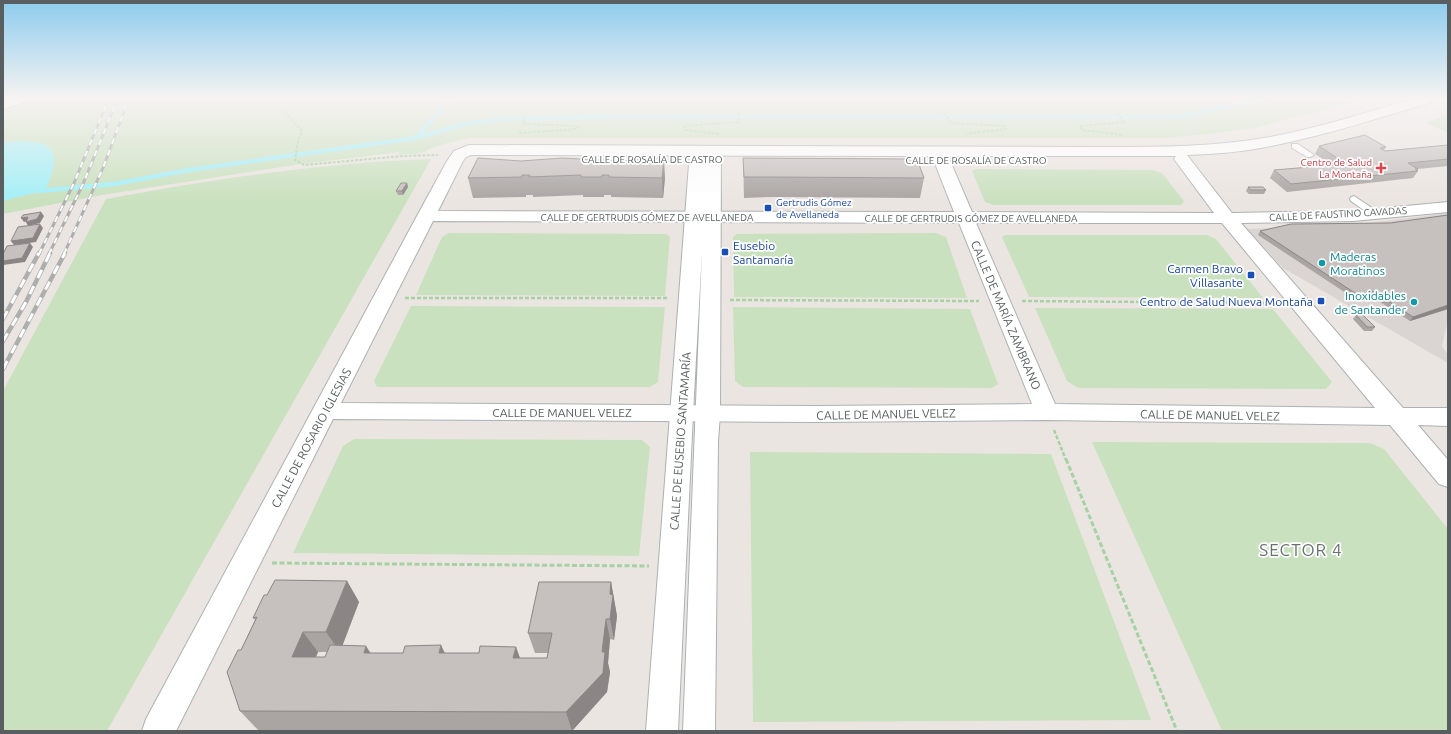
<svg xmlns="http://www.w3.org/2000/svg" width="1451" height="734" font-family="Ubuntu,sans-serif">
	<rect width="100%" height="100%" fill="#ebe5e1"/>
	<!-- industrial -->
	<path fill="#dad5d3" d="M1448 213V319L1442 346 1448 355V363L1283 268 1247 229 1361 224Z"/>
	<!-- green -->
	<path fill="#cae1bf" d="M3 98H1368L1255 128 1199 135 1164 138H469L444 144 429 149 422 153 398 155 400 152 294 165 102 195 3 214Z
		M1448 115V133L1426 122Z
		M431 159 107 731H3V391L106 199C214 179 322 163 431 159Z
		M975 169 1152 170 1162 173 1184 201 1181 205H993L985 202 972 171Z
		M449 233 666 234 670 237 665 296 416 295 442 237Z
		M936 233 946 237 967 298 734 297 733 237 737 234Z
		M1005 235H1207L1216 239 1263 298 1029 297 1002 237Z
		M411 306 665 307 658 382 650 387H377L374 381Z
		M733 307 970 309 998 384 992 388 743 387 735 381Z
		M1035 308 1273 309 1332 382 1326 389 1078 388 1067 381Z
		M354 439 642 440 650 447 639 556 293 553 343 446Z
		M1092 442 1370 443 1384 449 1448 529V731H1222Z
		M750 452 1051 454 1151 720 753 722Z"/>
	<!-- water -->
	<path fill="#a4eff7" d="M19 141C60 140 60 159 45 190L3 201V143Z"/>
	<g fill="none" stroke-linecap="round" stroke-linejoin="round">
		<!-- stream -->
		<path stroke="#a4eff7" stroke-width="4.5" d="M416 137 452 98
			M38 191 114 184 189 170 416 138 465 124 505 119 605 117H1178L1268 98"/>
		<!-- lane casing -->
		<g stroke="#acb1b2" stroke-width="2">
			<path id="lane" d="M1292 144H1298L1314 155 1310 157H1307L1292 148Z
				M1354 196 1378 212 1379 214 1378 216H1372L1351 201 1350 199 1351 197Z"/>
		</g>
		<!-- street casing -->
		<g stroke="#acb1b2" stroke-width="2">
			<path id="street" d="M8 98H29L27 101 3 109V100Z
				M1415 98H1438L1436 101C1381 117 1327 135 1271 146 1243 152 1215 154 1187 155L1232 213 1353 211 1448 202V212L1353 221 1241 223 1403 408H1448V426L1418 425 1448 460V487L1439 484 1390 425 1047 420 817 422 333 419 176 731H142L146 719 417 216 447 161 454 151 469 145 1103 147C1159 147 1215 147 1270 137 1319 128 1367 112 1415 98ZM471 155 932 156 954 212 438 211 463 161 466 157ZM948 156H1176L1174 159 1214 213 972 212ZM433 221 959 223 1032 404 817 406 341 403ZM976 223H1222L1375 408 1055 404Z"/>
		</g>
		<!-- secondary casing -->
		<g stroke="#abb1b3" stroke-width="2">
			<path id="secondary" d="M698 146 703 148 706 151 708 148 713 146 718 148 721 151 720 414 718 441 715 731H683L702 251 693 413 678 731H646L690 151 693 148Z"/>
		</g>
		<!-- path-far2 -->
		<path stroke="#a6d2a3" stroke-width="2" stroke-dasharray="3 1.5" stroke-linecap="butt" d="M274 98 278 105 302 131 298 141 295 160 304 165 403 156 438 155
			M944 113 951 123 1004 126 1006 129 966 134
			M1117 113 1125 122 1080 126 1082 130 1123 135
			M519 133 577 129 578 126 523 124 525 114
			M719 134 685 130 684 126 738 122 739 112"/>
		<!-- path-far1 -->
		<path stroke="#a6d2a3" stroke-width="2.5" stroke-dasharray="4 2" stroke-linecap="butt" d="M405 298H668
			M730 300 979 301
			M1022 301 1275 303
			M1054 430 1066 460"/>
		<!-- path -->
		<path stroke="#a6d2a3" stroke-width="3" stroke-dasharray="5 2.5" stroke-linecap="butt" d="M1066 459 1177 731
			M272 563 649 566"/>
		<!-- lane -->
		<use href="#lane" fill="#fff" fill-rule="evenodd"/>
		<!-- street -->
		<use href="#street" fill="#fff" fill-rule="evenodd"/>
		<!-- secondary -->
		<use href="#secondary" fill="#fff" fill-rule="evenodd"/>
		<!-- rail-far1 casing -->
		<g stroke="#adaeae" stroke-width="3">
			<path id="rail-far1" d="M39 254 74 183 109 98
				M49 254 83 184 118 98
				M64 254 103 168 129 98"/>
		</g>
		<!-- rail casing -->
		<g stroke="#adaeae" stroke-width="4.5">
			<path id="rail" d="M3 319 39 253
				M3 341 26 302 50 253
				M3 369 65 253"/>
		</g>
		<!-- rail-far1 -->
		<use href="#rail-far1" stroke="#fff" stroke-width="2" stroke-dasharray="6" stroke-linecap="butt"/>
		<!-- rail -->
		<use href="#rail" stroke="#fff" stroke-width="3" stroke-dasharray="9" stroke-linecap="butt"/>
	</g>
	<!-- wall -->
	<path fill="#aaa5a3" fill-rule="evenodd" d="M1448 145V166L1418 169 1417 170 1418 171 1413 178 1287 192 1270 178 1274 170 1332 165 1315 154 1319 146 1386 147 1384 150 1385 151Z
		M478 158 665 178 663 198 611 197V195H604V197H583V195L533 197V195H526V197L473 198 468 178Z
		M743 158 924 178 920 198 772 197 744 198Z
		M407 183 408 187 403 195H398L396 191Z
		M1248 187 1266 190 1264 194H1249L1246 191Z
		M1260 231 1448 309 1410 321 1369 295 1355 299 1258 235Z
		M1356 315 1375 327 1372 331H1364L1353 319Z
		M347 581 359 602 342 646 370 653H479L516 647 520 658H547L548 653H535L528 633 611 582 617 616 614 640 610 639 608 663 610 672 607 692 572 731 258 730 240 711 241 650 255 620 253 618ZM318 652H327L325 657H316Z"/>
	<!-- shaded-wall -->
	<path fill="#8b8685" d="M664 158 665 178 663 198 662 178Z
		M407 183 408 187 403 195 402 191Z
		M41 212 44 216 40 223 28 226 26 222 27 221 24 222 21 218 28 217Z
		M40 224 43 228 36 242 14 245 11 241Z
		M30 243 33 247 25 262 3 265V261Z
		M1372 291 1369 295 1355 299 1358 295Z
		M1448 305V309L1410 321 1413 317Z
		M347 581 359 602 340 652 326 632Z
		M611 582 617 616 614 640 610 619V594Z
		M606 619 610 639 608 663 610 672 607 692 572 731 566 712 602 652Z
		M303 632 318 652 307 677 292 657Z
		M441 645 451 666 439 653Z
		M366 646 379 666 364 653Z
		M516 647 523 667 513 658Z"/>
	<!-- building -->
	<path fill="#c6c0be" stroke="#8b8685" d="M1365 135 1386 147 1380 148 1385 151 1448 145V159L1408 163 1418 169H1415L1418 171 1291 184 1274 170 1346 164 1319 146Z
		M478 158 521 161 562 158 620 161 664 158 662 178 609 177V175H602V177H581V175L529 177 530 175H522V177L468 178Z
		M743 158 917 159 924 178 773 177H744Z
		M401 183H407L402 191H396Z
		M1248 187H1263L1266 190H1251Z
		M41 212 37 219 26 222 28 217 21 218 23 215Z
		M1448 215V305L1413 317 1372 291 1358 295 1260 231 1291 224 1390 223Z
		M40 224 33 238 11 241 18 227Z
		M30 243 22 258 3 261V254L7 246Z
		M1356 315H1363L1375 327H1367Z
		M275 580 347 581 326 632H303L292 657H325L330 645 366 646 364 653H403L405 646 441 645 439 653H479L480 646 516 647 513 658H547L552 633H528L539 582H611L610 594 613 595 610 619H606L602 652H605L603 673 566 712 240 711 227 672 238 650H241L257 617 253 618 264 595H267Z"/>
	<!-- sky -->
	<linearGradient id="sky" x2="0" y2="1"><stop stop-color="#8dccee"/><stop offset="0.49" stop-color="#f6f3f2"/><stop offset="1" stop-color="#f6f3f2" stop-opacity="0"/></linearGradient>
	<rect width="1451" height="201" fill="url(#sky)"/>
	<!-- markers -->
	<path fill="#e0444e" stroke="#fff" stroke-width="1.5" d="M1379 162h4v4h4v4h-4v4h-4v-4h-4v-4h4z"/>
	<g fill="#1a4fb4" stroke="#fff" stroke-width="1.5">
		<rect x="764" y="204" width="8" height="8" rx="2"/>
		<rect x="721" y="248" width="8" height="8" rx="2"/>
		<rect x="1247" y="271" width="8" height="8" rx="2"/>
		<rect x="1317" y="297" width="8" height="8" rx="2"/>
	</g>
	<g fill="#0f9aa8" stroke="#fff" stroke-width="1.5">
		<circle cx="1322" cy="263" r="4"/>
		<circle cx="1414" cy="302" r="4"/>
	</g>
	<g text-anchor="middle" dominant-baseline="central" stroke-width="3.5" stroke-linejoin="round" paint-order="stroke">
		<!-- far-street labels -->
		<g font-size="10" fill="#595f60" stroke="#fff">
			<text x="652" y="159">CALLE DE ROSALÍA DE CASTRO</text>
			<text x="976" y="160">CALLE DE ROSALÍA DE CASTRO</text>
			<text transform="translate(1338 214) rotate(-3)">CALLE DE FAUSTINO CAVADAS</text>
			<text x="647" y="217">CALLE DE GERTRUDIS GÓMEZ DE AVELLANEDA</text>
			<text x="971" y="218">CALLE DE GERTRUDIS GÓMEZ DE AVELLANEDA</text>
		</g>
		<!-- far-health labels -->
		<g font-size="10" fill="#be3a42" stroke="#fff" text-anchor="end">
			<text x="1372" y="162">Centro de Salud<tspan x="1372" dy="12">La Montaña</tspan></text>
		</g>
		<!-- far-transit labels -->
		<g font-size="10" fill="#164399" stroke="#fff" text-anchor="start">
			<text x="776" y="202">Gertrudis Gómez<tspan x="776" dy="12">de Avellaneda</tspan></text>
		</g>
		<!-- transit labels -->
		<g font-size="12" fill="#164399" stroke="#fff" text-anchor="end">
			<text x="733" y="245" text-anchor="start">Eusebio<tspan x="733" dy="14">Santamaría</tspan></text>
			<text x="1243" y="268">Carmen Bravo<tspan x="1243" dy="14">Villasante</tspan></text>
			<text x="1313" y="301">Centro de Salud Nueva Montaña</text>
		</g>
		<!-- culture labels -->
		<g font-size="12" fill="#0d838f" stroke="#fff" text-anchor="start">
			<text x="1330" y="256">Maderas<tspan x="1330" dy="14">Moratinos</tspan></text>
			<text x="1406" y="295" text-anchor="end">Inoxidables<tspan x="1406" dy="14">de Santander</tspan></text>
		</g>
		<!-- street labels -->
		<g font-size="12" fill="#595f60" stroke="#fff">
			<text transform="translate(1006 315) rotate(67)">CALLE DE MARÍA ZAMBRANO</text>
			<text x="562" y="412">CALLE DE MANUEL VELEZ</text>
			<text transform="translate(886 414) rotate(-1)">CALLE DE MANUEL VELEZ</text>
			<text transform="translate(1210 415) rotate(1)">CALLE DE MANUEL VELEZ</text>
			<text transform="translate(311 438) rotate(-62)">CALLE DE ROSARIO IGLESIAS</text>
			<text transform="translate(680 441) rotate(-86)">CALLE DE EUSEBIO SANTAMARÍA</text>
		</g>
		<!-- near-quarter labels -->
		<g font-size="17" letter-spacing="1" fill="#6a7172" stroke="#fff">
			<text x="1301" y="549">SECTOR 4</text>
		</g>
	</g>
	<!-- border -->
	<rect width="1451" height="734" fill="none" stroke="#595f60" stroke-width="8"/>
</svg>
